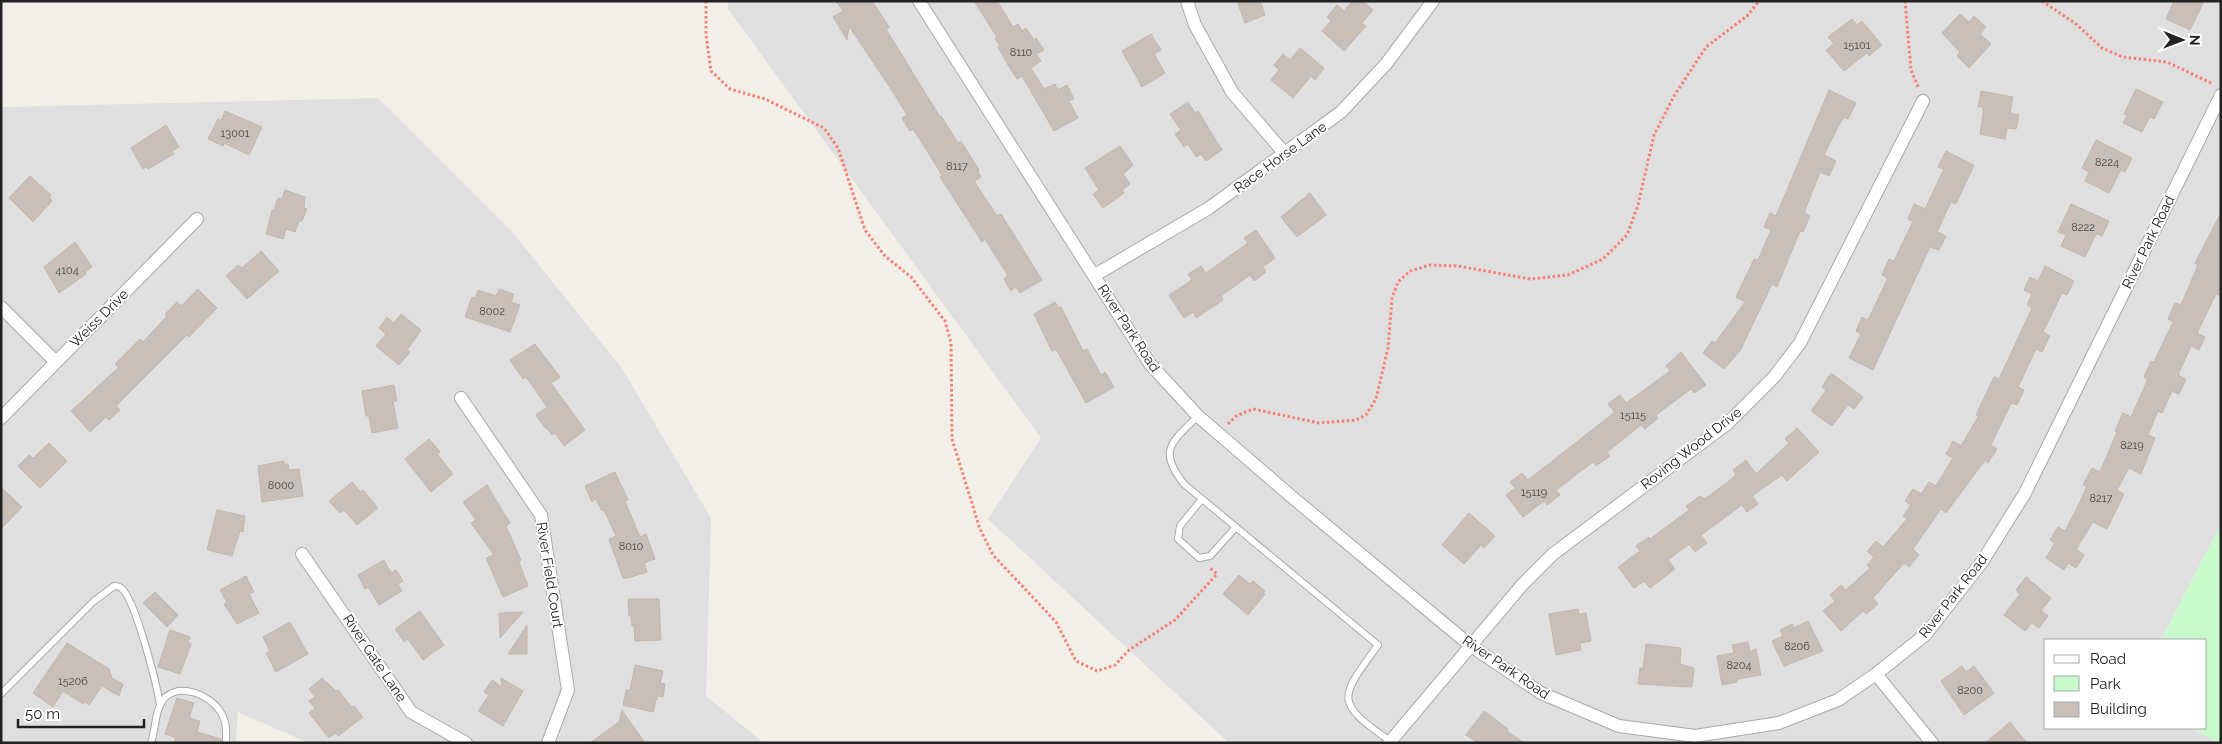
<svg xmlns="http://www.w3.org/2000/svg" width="2222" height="744" font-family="Raleway,sans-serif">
	<rect width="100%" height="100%" fill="#f2efe9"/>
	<!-- residential -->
	<path fill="#e0dfdf" d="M728 1H2221V524L2161 640H2046V728H2191L2220 743H1229L988 519 1041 438 728 9Z
		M378 98 514 234 621 367 711 518 706 696 764 743H308L238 712 236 743H1V107Z"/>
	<!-- park -->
	<path fill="#c8facc" d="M2221 524V743H2220L2191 728H2206V640H2161Z"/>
	<!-- building -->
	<path fill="#c7bfb8" stroke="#c4b6ab" d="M836 1H872L889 27 886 29 940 117 941 116 958 143 961 141 979 170 978 172 981 177 974 181 997 216 1001 214 1042 280 1020 293 1016 287 1011 291 1004 279 1008 276 985 239 982 242 940 177 942 175 922 143 913 129 910 131 902 118 907 115 893 92 849 26 847 40 833 17 843 11Z
		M974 1H997L1013 27 1018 24 1022 31 1026 28 1034 40 1036 38 1044 50 1036 54 1041 61 1031 68 1044 89 1055 84 1058 90 1067 85 1074 99 1069 101 1078 118 1054 131 1022 76 1017 79 1008 65 998 47 1000 46 995 38 997 37Z
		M1237 1H1260L1265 15 1245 23Z
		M1352 1H1363L1373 10 1362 23 1366 26 1344 51 1322 31 1331 21 1327 17 1337 5 1344 11Z
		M2174 1H2204L2190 30 2166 19Z
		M1960 14 1969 22 1974 16 1986 27 1980 34 1991 44 1969 68 1957 56 1960 52 1942 33Z
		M1852 19 1857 25 1862 21 1882 45 1869 56 1867 53 1844 71 1826 50 1834 44 1828 37Z
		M1151 34 1161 50 1154 54 1165 73 1142 87 1122 51Z
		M1300 48 1324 68 1315 80 1311 76 1293 98 1271 80 1279 70 1274 65 1283 54 1290 60Z
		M2136 89 2163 102 2154 119 2150 117 2142 132 2123 123 2127 115 2124 114Z
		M1829 90 1856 103 1848 119 1844 117 1839 125 1824 155 1836 161 1829 176 1820 172 1804 213 1810 216 1803 232 1800 231 1777 287 1772 284 1740 351 1724 369 1703 353 1712 341 1715 343 1745 302 1736 297 1754 259 1758 260 1771 230 1764 227 1770 213 1776 216Z
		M1981 91 2013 97 2010 113 2019 115 2016 129 2007 128 2005 139 1980 134 1983 114V107H1978Z
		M1188 102 1195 113 1198 111 1222 150 1206 161 1201 154 1196 157 1188 144 1184 147 1175 134 1181 130 1170 114Z
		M225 111 262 127 249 155 224 143 223 146 208 139 218 119 221 121Z
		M166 125 179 147 172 151 174 154 148 169 146 167 143 169 131 148Z
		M2096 140 2132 158 2125 172 2121 170 2109 193 2085 181 2089 172 2082 168Z
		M1120 146 1133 165 1123 174 1130 184 1122 190 1124 193 1103 208 1093 194 1099 190 1085 168Z
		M1946 151 1974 165 1956 204 1951 202 1937 232 1946 236 1939 250 1930 247 1873 370 1849 358 1861 334 1856 331 1862 317 1868 320 1888 278 1882 275 1889 259 1894 261 1913 221 1908 219 1914 204 1925 209 1944 169 1938 167Z
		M30 176 51 195 49 197 52 201 33 222 9 198Z
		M285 190 305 197 304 208 307 209 302 221H299L295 232 286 229 283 239 266 234 272 210H274L278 198 282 199Z
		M1310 193 1326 215 1297 237 1281 217Z
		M2071 204 2109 221 2102 236 2096 234 2085 257 2061 246 2066 235 2058 232Z
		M2221 213V296L2216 294 2197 333 2205 337 2199 350 2191 346 2178 375 2186 379 2179 394 2172 391 2162 413 2158 411 2148 435 2155 438 2141 474 2129 468 2117 490 2124 494 2107 529 2093 522 2076 549 2084 555 2076 568 2068 563 2064 570 2046 558 2055 543 2050 540 2058 527 2065 531 2079 504 2087 486 2083 485 2092 468 2100 472 2117 432 2115 431 2123 413 2131 417 2148 379 2144 377 2151 361 2154 362 2173 322 2168 319 2175 303 2181 305 2198 265 2195 263Z
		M1256 230 1275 258 1263 267 1266 272 1254 281 1250 275 1221 296 1223 300 1196 318 1193 312 1184 318 1169 295 1192 280 1188 274 1201 266 1206 273 1248 243 1244 238Z
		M75 242 92 267 85 272 86 274 59 293 44 267Z
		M261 251 279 271 247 299 226 276 238 265 242 268Z
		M2045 266 2074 281 2067 295 2062 293 2043 332 2050 336 2042 352 2036 349 2018 387 2024 390 2017 405 2011 403 1991 445 1997 449 1988 463 1985 460 1946 513 1941 509 1913 549 1919 555 1909 567 1904 563 1873 598 1878 604 1866 614 1863 611 1841 631 1823 611 1835 601 1830 595 1841 585 1846 590 1870 568 1867 565 1874 557 1867 551 1876 541 1883 547 1907 519 1903 516 1911 505 1905 501 1913 489 1921 494 1929 482 1936 486 1953 458 1946 454 1953 441 1961 446 1978 417 1976 415 1994 377 1999 379 2032 308 2027 305 2032 294 2024 290 2030 277 2038 281Z
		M198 289 217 308 189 337 187 335 116 406 120 410 109 420 106 417 90 432 71 411 119 367 115 364 140 339 143 342 167 316 165 314 177 302 181 306Z
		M499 289 514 294 511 302 520 305 510 332 465 317 472 297 475 298 478 290 496 296Z
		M1055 302 1059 308 1061 307 1083 351 1087 349 1101 375 1105 372 1114 387 1086 403 1056 349 1052 351 1034 314Z
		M401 314 421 330 407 350 410 352 399 365 376 346 386 334 379 328 387 317 394 323Z
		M535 344 560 377 551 383 585 430 564 446 555 433 552 435 547 428 546 429 536 415 547 407 526 377 523 379 510 360Z
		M1681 352 1706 385 1694 393 1691 389 1656 415 1658 418 1645 429 1641 425 1607 452 1610 456 1596 466 1593 462 1556 490 1560 495 1547 505 1544 501 1523 517 1506 495 1515 488 1510 482 1522 473 1528 480 1615 412 1608 404 1620 395 1626 403 1670 371 1666 366Z
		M1831 373 1863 397 1854 409 1848 405 1832 426 1811 411 1826 390 1822 387Z
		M394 385 397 401 393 402 398 428 372 433 369 416H366L362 391Z
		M1797 428 1819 452 1787 481 1782 475 1752 496 1758 504 1747 512 1742 505 1701 535 1707 543 1695 552 1689 544 1668 560 1675 569 1650 588 1644 581 1634 588 1618 567 1640 551 1636 546 1649 537 1650 539 1689 510 1686 506 1700 496 1704 499 1728 482 1736 475 1733 470 1746 460 1756 474 1789 443 1785 439Z
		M429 439 440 452 437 454 453 474 431 492 405 459Z
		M49 443 67 461 40 488 18 466 29 455 33 458Z
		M284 461V464H288L289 470 299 469 303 496 262 502 258 466Z
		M615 472 628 500 625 501 640 537 646 534 655 559 644 563 647 572 628 578H623L609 539 616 536 604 510 602 511 596 499 592 502 585 486Z
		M352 482 361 492 363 490 378 508 357 525 344 510 340 513 329 501Z
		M487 485 510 523 506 526 521 560 519 562 528 586 503 597 486 558 494 555 471 523 476 520 463 502Z
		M1 487 22 507 1 529Z
		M217 510 245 516 243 532 240 531 232 556 207 550Z
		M1469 513 1495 536 1484 548 1481 545 1464 564 1442 545Z
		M384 560 391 573 396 570 403 581 398 584 402 591 379 605 368 587 365 589 358 575Z
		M1239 575 1250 584 1253 581 1265 591 1263 593 1265 594 1248 615 1223 594Z
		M246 576 254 592 249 594 259 613 237 624 224 604 227 602 220 590Z
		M2026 577 2051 598 2041 611 2048 616 2039 628 2032 623 2025 631 2004 615 2020 594 2016 590Z
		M155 592 178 615 167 627 143 603Z
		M628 599H659L661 640 635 641 634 626H632L631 616H629Z
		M1578 609 1579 614 1586 613 1591 641 1580 643 1581 650 1556 655 1549 614Z
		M420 611 444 645 423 660 408 639 404 642 395 629Z
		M523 612 500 638 499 613Z
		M1808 621 1823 651 1784 666 1772 641 1783 636 1780 630 1792 624 1794 628Z
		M290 622 308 654 276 672 266 653 270 651 263 637Z
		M527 625V654H508Z
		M170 630 190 637 188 642 191 644 180 674 158 667Z
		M1748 642 1750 652 1756 649 1761 675 1737 679V682L1722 685 1717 656 1734 653 1732 645Z
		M67 643 109 669 112 678 123 684 119 696 102 686 89 705 84 702 83 704 63 691 53 707 33 693Z
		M1646 644 1681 648 1680 664 1694 668 1692 687 1638 684 1640 668H1643Z
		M635 665 663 671 660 683 665 684 663 697 657 696 653 712 623 705 626 690H630Z
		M1962 666 1966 672 1974 666 1994 693 1964 715 1941 681Z
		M322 678 336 691 338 690 352 707 354 706 363 717 338 736 336 733 329 738 309 713 315 708 309 701 315 697 309 689Z
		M501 678 523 691 503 726 478 711 489 695 484 692 492 680 502 687Z
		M177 698 194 703 189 718 200 721 197 732 221 739V743H174L176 738 165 734Z
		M622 710 645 743H590L619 722Z
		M1484 711 1508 729 1507 731 1524 743H1478L1466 735Z
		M2010 722 2027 743H1985Z"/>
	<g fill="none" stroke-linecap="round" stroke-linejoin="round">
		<!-- service casing -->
		<g stroke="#a9a9a9" stroke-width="8">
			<path id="service" d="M1198 416C1172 442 1157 450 1184 484L1378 645C1340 698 1333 701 1390 741
				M1202 499 1180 526 1178 539 1199 558 1210 556 1236 527
				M1 694 94 601 114 586C116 586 120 587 121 588 135 597 157 686 160 705
				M151 743C155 731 155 716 160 705 173 677 216 695 224 719 227 726 226 736 226 743"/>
		</g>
		<!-- minor casing -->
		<g stroke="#a9a9a9" stroke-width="14">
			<path id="minor" d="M919 1 1150 364 1198 416 1292 497 1471 646 1541 693 1619 726 1695 736 1779 723 1838 700 1876 674 1925 635 1982 562 2025 493 2221 95
				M1187 1 1195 25 1232 92 1285 154
				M1095 275 1209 208 1341 112 1386 64 1433 1
				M1 307 55 361
				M461 398 541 515 568 690 548 743
				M1 418 197 219
				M302 554 411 712 466 743
				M1876 674 1932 743
				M1389 743 1522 585 1553 554 1727 424 1774 377 1800 343 1923 101"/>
		</g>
		<!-- path -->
		<path stroke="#fa8072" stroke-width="3" stroke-dasharray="2.5 2.5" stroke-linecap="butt" d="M706 1V35L711 71 730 89 765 99 824 128 838 148 865 230 885 256 911 277 945 321 951 343 952 439 980 529 993 555 1056 622 1076 661 1097 671 1115 665 1129 650 1175 620 1217 574 1209 567
			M1905 1 1911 70 1919 89
			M2042 1 2076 24 2102 48 2123 57 2167 62 2213 84
			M1228 424 1236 416 1253 409 1319 423 1356 420 1366 415 1376 399 1388 348 1392 298 1398 282 1410 271 1430 265 1458 266 1530 279 1568 275 1603 259 1627 235 1638 205 1654 135 1674 96 1706 47 1747 16 1759 1"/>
		<!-- service -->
		<use href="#service" stroke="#fff" stroke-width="6"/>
		<!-- minor -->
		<use href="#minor" stroke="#fff" stroke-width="12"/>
	</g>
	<g text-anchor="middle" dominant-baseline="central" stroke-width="4" stroke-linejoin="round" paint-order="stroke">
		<!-- number labels -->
		<g font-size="11" fill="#4b4948">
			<text x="1857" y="45">15101</text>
			<text x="1021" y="52">8110</text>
			<text x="235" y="133">13001</text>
			<text x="2107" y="162">8224</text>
			<text x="957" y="166">8117</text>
			<text x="2083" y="227">8222</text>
			<text x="67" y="270">4104</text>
			<text x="492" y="311">8002</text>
			<text x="1633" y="415">15115</text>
			<text x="2132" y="445">8219</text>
			<text x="281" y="485">8000</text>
			<text x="1534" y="492">15119</text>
			<text x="2101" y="498">8217</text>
			<text x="631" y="546">8010</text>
			<text x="1797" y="646">8206</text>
			<text x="1739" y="665">8204</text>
			<text x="73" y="681">15206</text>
			<text x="1970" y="690">8200</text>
		</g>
		<!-- street labels -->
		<g font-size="14" fill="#222" stroke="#fff">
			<text transform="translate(1280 157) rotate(-36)">Race Horse Lane</text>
			<text transform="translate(2148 242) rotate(-64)">River Park Road</text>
			<text transform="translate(99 318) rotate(-45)">Weiss Drive</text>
			<text transform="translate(1129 328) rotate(57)">River Park Road</text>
			<text transform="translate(1691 448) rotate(-38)">Roving Wood Drive</text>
			<text transform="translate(550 575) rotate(81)">River Field Court</text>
			<text transform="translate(1953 596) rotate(-52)">River Park Road</text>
			<text transform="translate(375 658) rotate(56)">River Gate Lane</text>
			<text transform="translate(1506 667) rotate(34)">River Park Road</text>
		</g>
	</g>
	<!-- border -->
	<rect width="2222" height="744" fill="none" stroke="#222222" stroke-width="5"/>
	<!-- legend -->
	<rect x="2044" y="639" width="162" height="90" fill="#ffffff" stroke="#a7a7a7"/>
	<rect x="2054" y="655" width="25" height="8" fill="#ffffff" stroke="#a7a7a7"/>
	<text x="2090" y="664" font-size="15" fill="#222222">Road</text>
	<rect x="2054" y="676" width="25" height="15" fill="#c8facc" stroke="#a7a7a7"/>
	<text x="2090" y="689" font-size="15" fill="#222222">Park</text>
	<rect x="2054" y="702" width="25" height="15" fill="#c7bfb8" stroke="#a7a7a7"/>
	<text x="2090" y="714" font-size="15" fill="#222222">Building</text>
	<!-- north arrow -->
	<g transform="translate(2182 40) rotate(91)" stroke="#ffffff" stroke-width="4" paint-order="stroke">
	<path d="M0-4L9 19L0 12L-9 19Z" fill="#222222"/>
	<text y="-8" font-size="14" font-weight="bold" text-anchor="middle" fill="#222222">N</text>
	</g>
	<!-- scale -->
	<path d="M18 719v8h126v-8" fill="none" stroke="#222222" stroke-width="2.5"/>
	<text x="25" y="719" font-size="15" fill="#222222" stroke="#ffffff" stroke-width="4" paint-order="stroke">50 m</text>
</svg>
